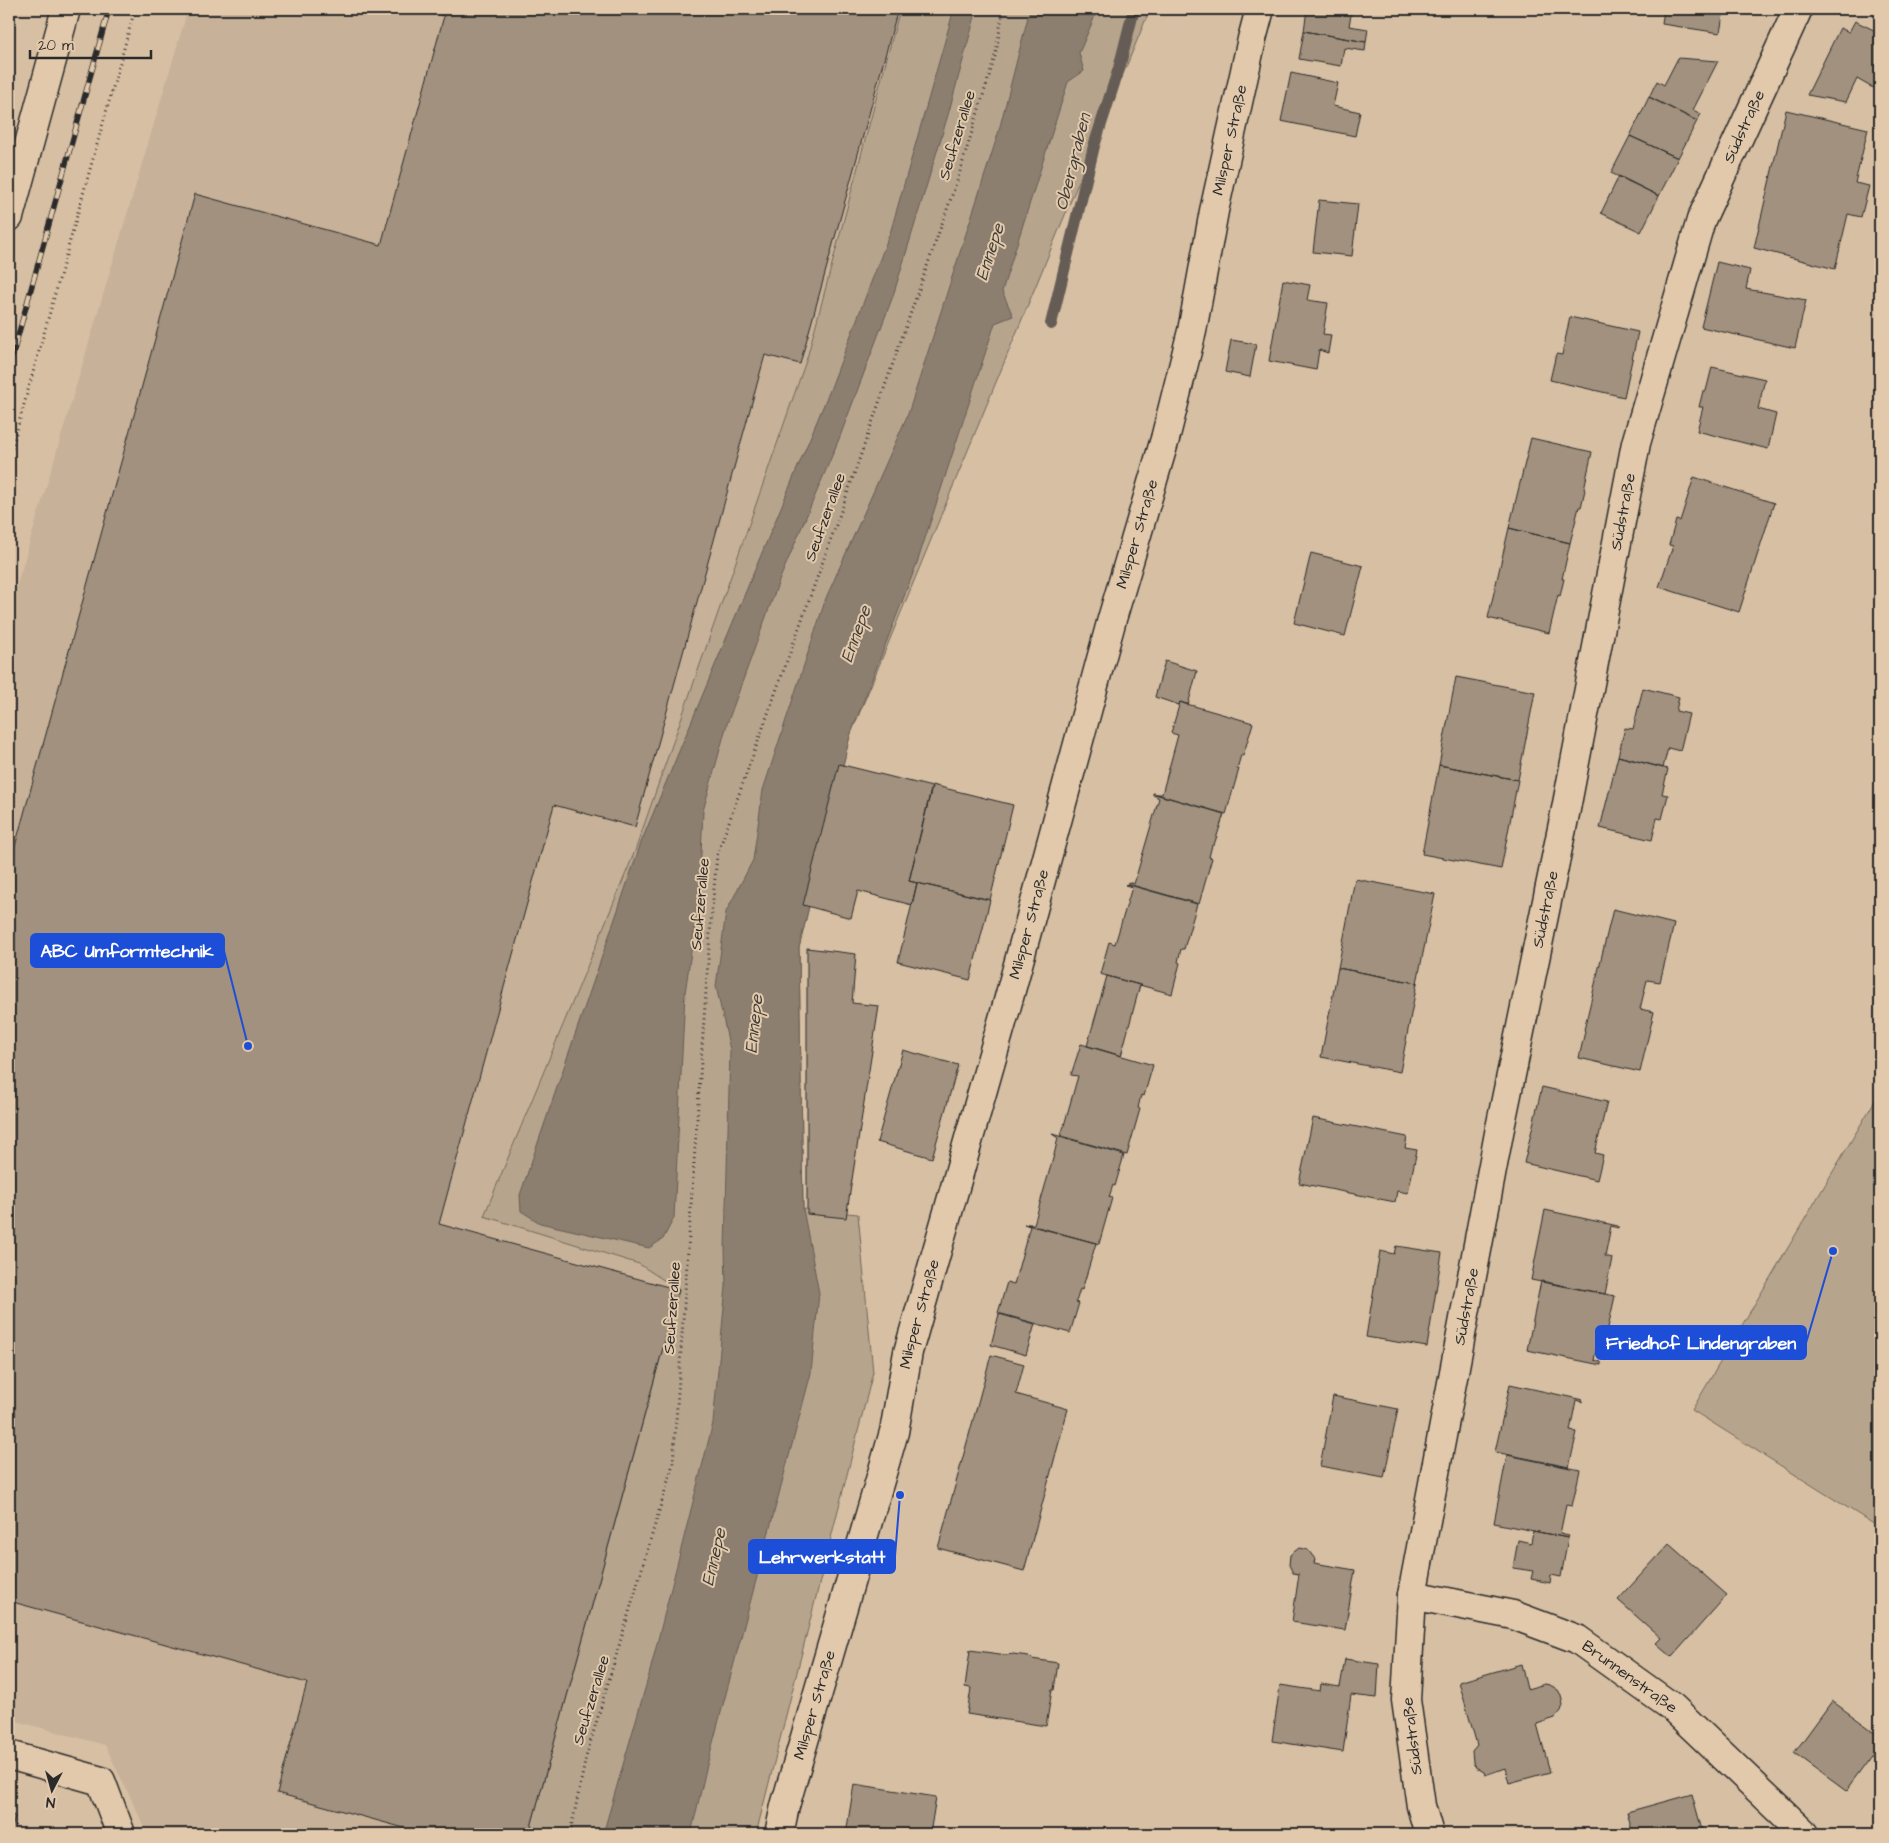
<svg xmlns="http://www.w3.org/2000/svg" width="1889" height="1843" font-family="'Architects Daughter',sans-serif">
	<rect width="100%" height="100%" fill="#d7bfa3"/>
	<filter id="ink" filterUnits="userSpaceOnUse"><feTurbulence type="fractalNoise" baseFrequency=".02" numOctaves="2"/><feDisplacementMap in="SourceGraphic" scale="10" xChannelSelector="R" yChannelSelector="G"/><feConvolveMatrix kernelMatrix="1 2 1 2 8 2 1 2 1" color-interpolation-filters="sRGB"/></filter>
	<g filter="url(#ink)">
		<!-- built -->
		<path fill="#c7b198" d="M188 9H900L807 358 635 851 484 1216 639 1264 679 1290 529 1834H148L105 1745 9 1719V612Z"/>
		<!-- green -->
		<path fill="#b7a48d" stroke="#71685c" d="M900 9H1150L850 736 799 948 803 1209 858 1214 873 1372 756 1834H529L679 1290 639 1264 484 1216 635 851 807 358Z
			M1880 1092V1528L1692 1410Z"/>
		<!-- water -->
		<path fill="#8c7f6f" stroke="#655d54" d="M954 9H977L948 115 893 296 839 439 779 581 727 724 703 811 699 897 685 993 674 1218 663 1239 649 1248 540 1223 521 1211 520 1195 642 840 830 390 891 230Z
			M1030 9H1098L1079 53 1084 71 1068 82 1002 291 1013 316 995 323 917 563 850 736 799 948 803 1209 819 1293 811 1373 706 1769 691 1834H603L649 1675 713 1423 726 1286 725 1248 730 1050 716 986 726 912 753 860 763 790 826 598 908 414 998 134Z"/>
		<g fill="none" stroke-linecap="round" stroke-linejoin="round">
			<!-- stream -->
			<path stroke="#655d54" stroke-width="12" d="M1051 324 1094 146 1119 68 1134 9"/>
		</g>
		<!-- building -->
		<path fill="#a1917e" stroke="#2b2b2b" d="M417 9H898L800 364 765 355 635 827 554 805 439 1224 679 1290 529 1834H426L277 1793 307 1683 9 1601V868L195 194 381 245 444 16Z
			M1307 9H1352L1349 26 1368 29 1366 42 1304 31Z
			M1664 9H1724L1720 33 1662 24Z
			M1855 21 1880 33V89L1871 87 1857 79 1846 102 1807 95 1840 28 1849 32Z
			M1304 31 1366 42 1365 51 1344 48 1341 66 1299 59Z
			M1678 58 1718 61 1693 110 1701 114 1697 121 1649 97 1657 81 1664 85Z
			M1291 73 1338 83 1333 106 1360 112 1355 136 1281 121Z
			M1649 97 1697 121 1678 158 1630 136Z
			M1786 110 1868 129 1855 183 1869 186 1861 217 1848 214 1835 269 1754 248Z
			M1630 136 1678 158 1659 196 1611 173Z
			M1619 176 1659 196 1641 232 1601 213Z
			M1319 200 1358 204 1352 256 1313 252Z
			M1717 262 1750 270 1746 289 1806 300 1795 348 1701 327Z
			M1283 280 1310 285 1307 300 1328 303 1323 334 1331 335 1328 353 1319 350 1316 370 1269 361Z
			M1570 317 1638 332 1624 397 1550 380 1556 354 1562 355Z
			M1231 340 1256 344 1250 377 1225 372Z
			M1712 367 1765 379 1758 409 1776 414 1768 449 1697 431 1703 407H1699L1703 391H1706Z
			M1531 438 1592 452 1584 489 1585 490 1581 507H1579L1570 543 1509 528Z
			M1694 477 1774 503 1739 612 1659 587 1673 546 1669 545 1676 520 1680 521Z
			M1509 528 1570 543 1562 579H1564L1560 596 1558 595 1549 633 1488 618Z
			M1311 553 1363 566 1345 636 1294 623Z
			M1165 661 1197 671 1188 705 1180 702 1179 705 1155 697Z
			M1456 677 1535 692 1518 780 1439 765Z
			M1643 688 1679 697 1676 711 1689 714 1680 751 1668 748 1663 768 1618 756 1625 728 1633 729Z
			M1180 702 1253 723 1243 756 1241 755 1237 769H1239L1226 814 1155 794H1162L1178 735 1171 733Z
			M1618 756 1668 769 1662 794 1668 795 1662 819 1657 818 1652 840 1600 828Z
			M839 764 932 787 909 881 917 883 912 905 858 891 851 918 803 905Z
			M1439 765 1518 780 1501 869 1422 854Z
			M932 785 1013 805 990 900 909 881Z
			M1153 793 1224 814 1214 845H1212L1209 857 1212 858 1199 904 1128 884V882L1134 884 1159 798 1153 795Z
			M1355 879 1435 894 1417 983 1338 968Z
			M917 883 990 900 970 980 898 962Z
			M1126 884 1197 904 1184 949H1181L1178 962 1180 963 1172 994 1100 974 1109 942 1115 944 1132 887 1125 885Z
			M1613 909 1674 924 1660 982 1647 980 1640 1009 1654 1012 1640 1072 1579 1058 1585 1031 1584 1030Z
			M807 948 856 954 852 1003 879 1006 846 1218 807 1214Z
			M1338 968 1417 983 1400 1072 1321 1057Z
			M1107 976 1140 985 1121 1056 1087 1046Z
			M1081 1044 1153 1065 1144 1096 1141 1095 1138 1108 1140 1109 1127 1155 1061 1136 1078 1076 1071 1075Z
			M903 1050 958 1065 932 1158 877 1142Z
			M1542 1087 1607 1102 1595 1153 1603 1155 1597 1180 1524 1163Z
			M1313 1118 1407 1137 1405 1148 1417 1150 1408 1193 1397 1191 1395 1202 1299 1183Z
			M1052 1134 1124 1155 1115 1186 1113 1185 1109 1197 1112 1198 1099 1244 1027 1224H1034L1054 1155 1058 1138Z
			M1545 1210 1618 1226V1228L1611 1226 1605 1256 1612 1258 1605 1294 1531 1280Z
			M1024 1224 1096 1243 1082 1290 1080 1289 1076 1302 1079 1303 1070 1333 998 1313 1007 1282 1014 1284 1030 1226Z
			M1396 1246 1442 1253 1427 1347 1366 1337 1380 1251 1394 1254Z
			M1541 1281 1615 1296 1607 1332 1600 1331 1594 1360 1601 1362V1365L1527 1350Z
			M999 1314 1035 1324 1026 1355 991 1345Z
			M991 1355 1024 1364 1016 1394 1068 1409 1024 1571 938 1548Z
			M1510 1384 1583 1400 1582 1402 1576 1400 1570 1431 1577 1432 1569 1467 1495 1452Z
			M1333 1396 1398 1409 1384 1478 1320 1466Z
			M1507 1455 1580 1470 1572 1506 1566 1505 1560 1534 1569 1536 1568 1538 1494 1523Z
			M1533 1531 1568 1538 1561 1577 1551 1575 1550 1583 1531 1579 1533 1571 1513 1568 1518 1540 1531 1543Z
			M1669 1544 1727 1595 1672 1657 1656 1643 1661 1638 1618 1600Z
			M1299 1548 1308 1550 1315 1559 1314 1563 1355 1570 1345 1630 1292 1622 1299 1574 1293 1573 1289 1565 1290 1555Z
			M970 1650 1007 1655 1013 1654 1029 1656 1032 1659 1058 1663 1054 1690H1052L1046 1726 967 1714 971 1688 965 1687Z
			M1345 1659 1379 1664 1377 1698 1351 1695 1343 1752 1272 1741 1280 1685 1320 1691 1321 1684 1340 1687Z
			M1521 1664 1527 1689 1545 1684 1550 1685 1558 1690 1561 1695 1563 1705 1561 1711 1555 1718 1537 1724 1550 1772 1509 1783 1505 1768 1485 1775 1484 1772 1477 1768 1473 1762 1472 1751 1477 1745 1459 1682Z
			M1832 1701 1880 1736V1745L1846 1791 1794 1753Z
			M854 1784 936 1797 930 1834H846Z
			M1692 1794 1703 1834H1633L1627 1812Z
			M9 1814 15 1816 11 1834H9Z"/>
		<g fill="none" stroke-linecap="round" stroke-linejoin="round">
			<!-- minor casing -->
			<g stroke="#2b2b2b" stroke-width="31">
				<g id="minor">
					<path id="s1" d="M1412 1595 1513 1615 1577 1639 1672 1707 1805 1834"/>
					<path d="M9 1755 101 1781 121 1834"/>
					<path id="s2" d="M779 1834 785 1806 894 1432 908 1352 1007 1005 1112 619 1165 439 1192 331 1214 211 1252 39 1260 9"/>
					<path id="s3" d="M1429 1834 1421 1806 1406 1700 1412 1595 1499 1133 1566 809 1636 443 1701 220 1798 9"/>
				</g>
			</g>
			<!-- major casing -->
			<g stroke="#2b2b2b" stroke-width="31">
				<path id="major" d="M9 217 66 9"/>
			</g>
			<!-- path -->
			<path stroke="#2b2b2b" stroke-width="3" stroke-dasharray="1 4" stroke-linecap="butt" d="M9 458 135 9
				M570 1834 586 1757 673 1464 710 933 717 855 840 514 957 181 996 53 1003 9"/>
			<!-- minor -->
			<use href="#minor" stroke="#e2c9ab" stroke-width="28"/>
			<!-- major -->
			<use href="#major" stroke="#e2c9ab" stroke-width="28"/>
			<!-- rail casing -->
			<g stroke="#2b2b2b" stroke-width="5.5">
				<path id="rail" d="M9 368 109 9"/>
			</g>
			<!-- rail -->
			<use href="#rail" stroke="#e2c9ab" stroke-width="4" stroke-dasharray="11" stroke-linecap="butt"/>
		</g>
	</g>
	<g text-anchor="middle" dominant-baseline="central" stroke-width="4" stroke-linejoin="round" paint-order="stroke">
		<!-- street labels -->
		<g font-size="16" fill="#2b2b2b" stroke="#e2c9ab">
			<text stroke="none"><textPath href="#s3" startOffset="1750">Südstraße</textPath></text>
			<text transform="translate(957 135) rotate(-73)">Seufzerallee</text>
			<text stroke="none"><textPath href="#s2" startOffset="1754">Milsper Straße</textPath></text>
			<text stroke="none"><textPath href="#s3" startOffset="1345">Südstraße</textPath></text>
			<text transform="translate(825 517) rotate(-70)">Seufzerallee</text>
			<text stroke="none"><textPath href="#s2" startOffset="1349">Milsper Straße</textPath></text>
			<text transform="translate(700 904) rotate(-85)">Seufzerallee</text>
			<text stroke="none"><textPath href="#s3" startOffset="940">Südstraße</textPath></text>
			<text stroke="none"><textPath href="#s2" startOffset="944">Milsper Straße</textPath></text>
			<text stroke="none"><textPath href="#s3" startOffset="535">Südstraße</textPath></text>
			<text transform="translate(672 1308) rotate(-86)">Seufzerallee</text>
			<text stroke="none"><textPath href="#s2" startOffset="539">Milsper Straße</textPath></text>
			<text stroke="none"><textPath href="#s1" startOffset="236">Brunnenstraße</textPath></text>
			<text transform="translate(591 1700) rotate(-73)">Seufzerallee</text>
			<text stroke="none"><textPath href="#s2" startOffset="134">Milsper Straße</textPath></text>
			<text transform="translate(1412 1736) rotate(-97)">Südstraße</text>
		</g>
		<!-- water labels -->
		<g font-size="18" font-style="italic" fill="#3e3c39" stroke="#e2c9ab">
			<text transform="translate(1073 162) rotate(-76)">Obergraben</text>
			<text transform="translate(990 252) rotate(-72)">Ennepe</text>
			<text transform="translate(856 634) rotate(-70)">Ennepe</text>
			<text transform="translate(754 1024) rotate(-84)">Ennepe</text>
			<text transform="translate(714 1557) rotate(-77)">Ennepe</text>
		</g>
	</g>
	<!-- callouts -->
	<path fill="none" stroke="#1d4ed8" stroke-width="2" d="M248 1046L224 951M1833 1251L1806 1343M900 1495L895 1556"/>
	<g fill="#1d4ed8" stroke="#e2c9ab" stroke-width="2">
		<circle cx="248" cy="1046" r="5"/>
		<circle cx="1833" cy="1251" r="5"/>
		<circle cx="900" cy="1495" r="5"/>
	</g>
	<g fill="#1d4ed8" stroke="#1d4ed8" stroke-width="2">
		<rect x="31" y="934" width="193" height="33" rx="5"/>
		<rect x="1596" y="1326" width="210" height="33" rx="5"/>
		<rect x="749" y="1540" width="146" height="33" rx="5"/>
	</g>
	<g font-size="18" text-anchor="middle" font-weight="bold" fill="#fff">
		<text x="127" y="957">ABC Umformtechnik</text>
		<text x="1701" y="1349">Friedhof Lindengraben</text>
		<text x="822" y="1563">Lehrwerkstatt</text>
	</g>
	<!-- margin -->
	<rect width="1889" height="1843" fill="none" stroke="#e2c9ab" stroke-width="30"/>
	<rect x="15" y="15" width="1859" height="1813" fill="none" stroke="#2b2b2b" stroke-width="2" filter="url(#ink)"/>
	<!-- north arrow -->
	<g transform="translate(52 1790) rotate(186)" stroke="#e2c9ab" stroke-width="4" paint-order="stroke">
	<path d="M0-4L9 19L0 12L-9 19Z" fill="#2b2b2b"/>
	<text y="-8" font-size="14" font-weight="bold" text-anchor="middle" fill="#2b2b2b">N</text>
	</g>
	<!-- scale -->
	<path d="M30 50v8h121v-8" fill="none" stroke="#2b2b2b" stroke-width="2.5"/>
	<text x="38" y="50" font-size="15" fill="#2b2b2b" stroke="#e2c9ab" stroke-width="4" paint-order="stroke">20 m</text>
</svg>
